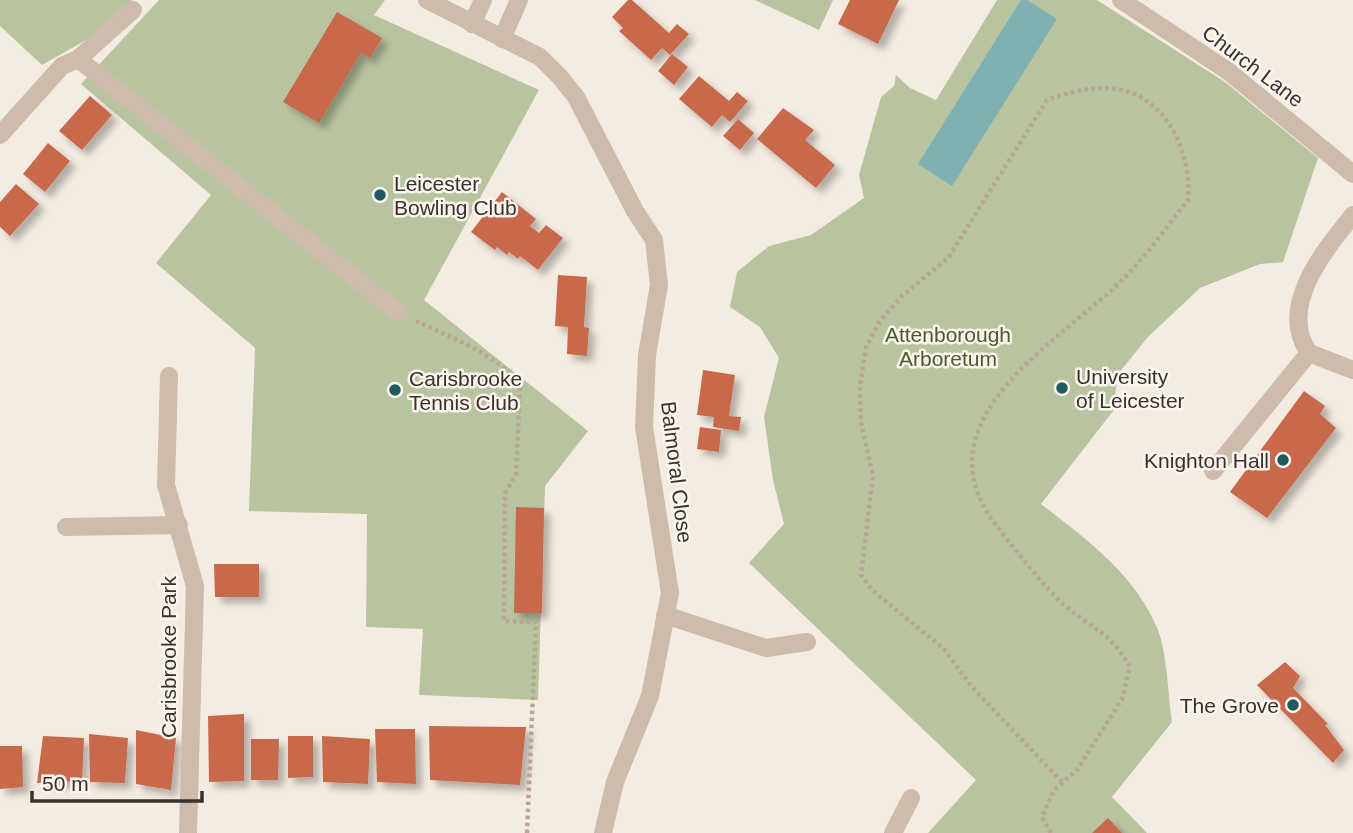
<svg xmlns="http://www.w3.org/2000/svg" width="1353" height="833" font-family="Arial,sans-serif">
	<defs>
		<filter id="shadow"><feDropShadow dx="6" dy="6" stdDeviation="3.5" flood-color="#0004"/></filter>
	</defs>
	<rect width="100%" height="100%" fill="#f4ebe1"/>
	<!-- green -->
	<path fill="#b8c4a0" d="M0 0H132L109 27 42 65 0 26Z
		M159 0H385L374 15 539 90 424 300 588 431 545 486 538 700 419 695 423 629 366 627 367 514 249 511 255 348 156 263 211 195 81 84Z
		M755 0H833L819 30Z
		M997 0H1097L1225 82 1318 158 1283 262 1260 264 1200 288 1147 338 1118 374 1113 411 1041 504C1086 539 1136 575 1158 630 1167 654 1168 695 1172 722L1112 797 1147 833H928L976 780 749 563 784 524 773 480 764 417 779 358 760 327 730 307 737 272 769 246 811 235 864 198 859 175 881 97 894 86 896 75 910 88 936 100Z"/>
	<!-- water -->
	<path fill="#7fb0b2" d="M1021 0H1027L1057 19 952 186 918 164Z"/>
	<!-- building -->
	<path fill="#c8694b" filter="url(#shadow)" d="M628 0H632L669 33 677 24 689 34 670 55 662 48 651 60 619 31 623 28 612 17Z
		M850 0H899L878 44 838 24Z
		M337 12 382 38 370 58 361 53 319 123 283 102Z
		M672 54 688 67 674 85 658 71Z
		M699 76 729 101 737 92 748 101 730 122 722 115 712 127 679 99Z
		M90 96 112 115 82 150 59 131Z
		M783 108 814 130 805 140 835 165 816 188 757 139Z
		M738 119 754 133 740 150 723 136Z
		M48 143 70 161 45 192 23 174Z
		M16 184 39 204 10 236 0 227V202Z
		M502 192 536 219 530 226 539 233 546 225 563 238 538 270 520 256 518 259 509 252 507 255 497 247 495 250 471 232Z
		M558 275 587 277 584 327 589 328 587 356 567 354 568 327 555 326Z
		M703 370 735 375 729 416 741 417 739 431 713 427 714 417 697 415Z
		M1304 391 1325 406 1320 414 1336 428 1267 518 1230 492Z
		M700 427 721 430 719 452 697 449Z
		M516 507 544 508 542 613H514Z
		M214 564H259V597H215Z
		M1285 662 1300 676 1293 688 1328 724 1325 725 1344 750 1333 763 1257 685Z
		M244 714V781L209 782 208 716Z
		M429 726 526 727 520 785 430 780Z
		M375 729H415L416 784 377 782Z
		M136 730 176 738 171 790 136 784Z
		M89 734 128 738 125 783 90 782Z
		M43 736 84 738 82 781 37 783Z
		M288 736H313V777L288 778Z
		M322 736 370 739 368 784 323 782Z
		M251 739H279L278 780H251Z
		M0 746H22L23 787 0 789Z
		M1108 818 1122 833H1092Z"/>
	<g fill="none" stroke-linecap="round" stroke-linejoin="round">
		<!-- path -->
		<path stroke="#b9a596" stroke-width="4.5" stroke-dasharray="3.5 3.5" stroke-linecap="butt" d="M416 321C445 335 505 357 520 387L516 475 505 493 504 621 536 622 527 833
			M1051 833 1042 817 1054 790 1077 770 1122 699 1130 667C1109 631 1094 630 1065 606 1044 587 1014 548 996 525 915 419 1061 342 1124 278 1147 255 1167 226 1188 200 1192 154 1167 96 1116 89 1092 86 1070 92 1047 100L948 258 901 297 880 321 866 347 860 386 861 423 873 476 861 575 873 591 944 649 971 686 1062 782"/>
		<!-- minor -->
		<path stroke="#cdbbac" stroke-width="18" d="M427 0 540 57 560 77 576 97 635 211 654 240 659 285 647 355 644 427 670 593 650 696 615 782 603 833
			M1121 0 1228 71 1353 174
			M472 24 483 0
			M502 39 519 0
			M78 59 399 313
			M0 135 62 66 78 59 133 10
			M1309 353 1353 370
			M169 376 166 485 195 586 188 833
			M1213 471 1309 353C1277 307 1324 251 1353 215
			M66 527 179 525
			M665 615 766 648 807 642
			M893 833 911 798"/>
	</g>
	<!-- markers -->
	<g fill="#1f5a5e" stroke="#fbf5ee" stroke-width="2.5">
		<circle cx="380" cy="195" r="7"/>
		<circle cx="1062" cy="388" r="7"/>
		<circle cx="395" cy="390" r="7"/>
		<circle cx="1283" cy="460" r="7"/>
		<circle cx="1293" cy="705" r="7"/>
	</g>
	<g text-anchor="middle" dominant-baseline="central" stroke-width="5" stroke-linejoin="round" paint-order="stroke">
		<!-- street labels -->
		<g font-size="21" fill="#3b302b" stroke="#fbf5ee">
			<text transform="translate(1253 66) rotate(37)">Church Lane</text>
			<text transform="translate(677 472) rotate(83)">Balmoral Close</text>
			<text transform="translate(168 657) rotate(-90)">Carisbrooke Park</text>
		</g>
		<!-- poi labels -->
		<g font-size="21" fill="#3b302b" stroke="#fbf5ee" text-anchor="start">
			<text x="394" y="183">Leicester<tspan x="394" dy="24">Bowling Club</tspan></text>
			<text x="1076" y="376">University<tspan x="1076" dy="24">of Leicester</tspan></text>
			<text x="409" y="378">Carisbrooke<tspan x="409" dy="24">Tennis Club</tspan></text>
			<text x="1269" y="460" text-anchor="end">Knighton Hall</text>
			<text x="1279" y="705" text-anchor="end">The Grove</text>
		</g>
		<!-- park labels -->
		<g font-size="21" fill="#4a5a2e" stroke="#fbf5ee">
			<text x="948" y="334">Attenborough<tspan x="948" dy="24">Arboretum</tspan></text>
		</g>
	</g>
	<!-- scale -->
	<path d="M32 791v10h170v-10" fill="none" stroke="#3b302b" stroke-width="3.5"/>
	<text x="42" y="791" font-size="21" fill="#3b302b" stroke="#fbf5ee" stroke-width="5" paint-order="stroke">50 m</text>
</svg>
